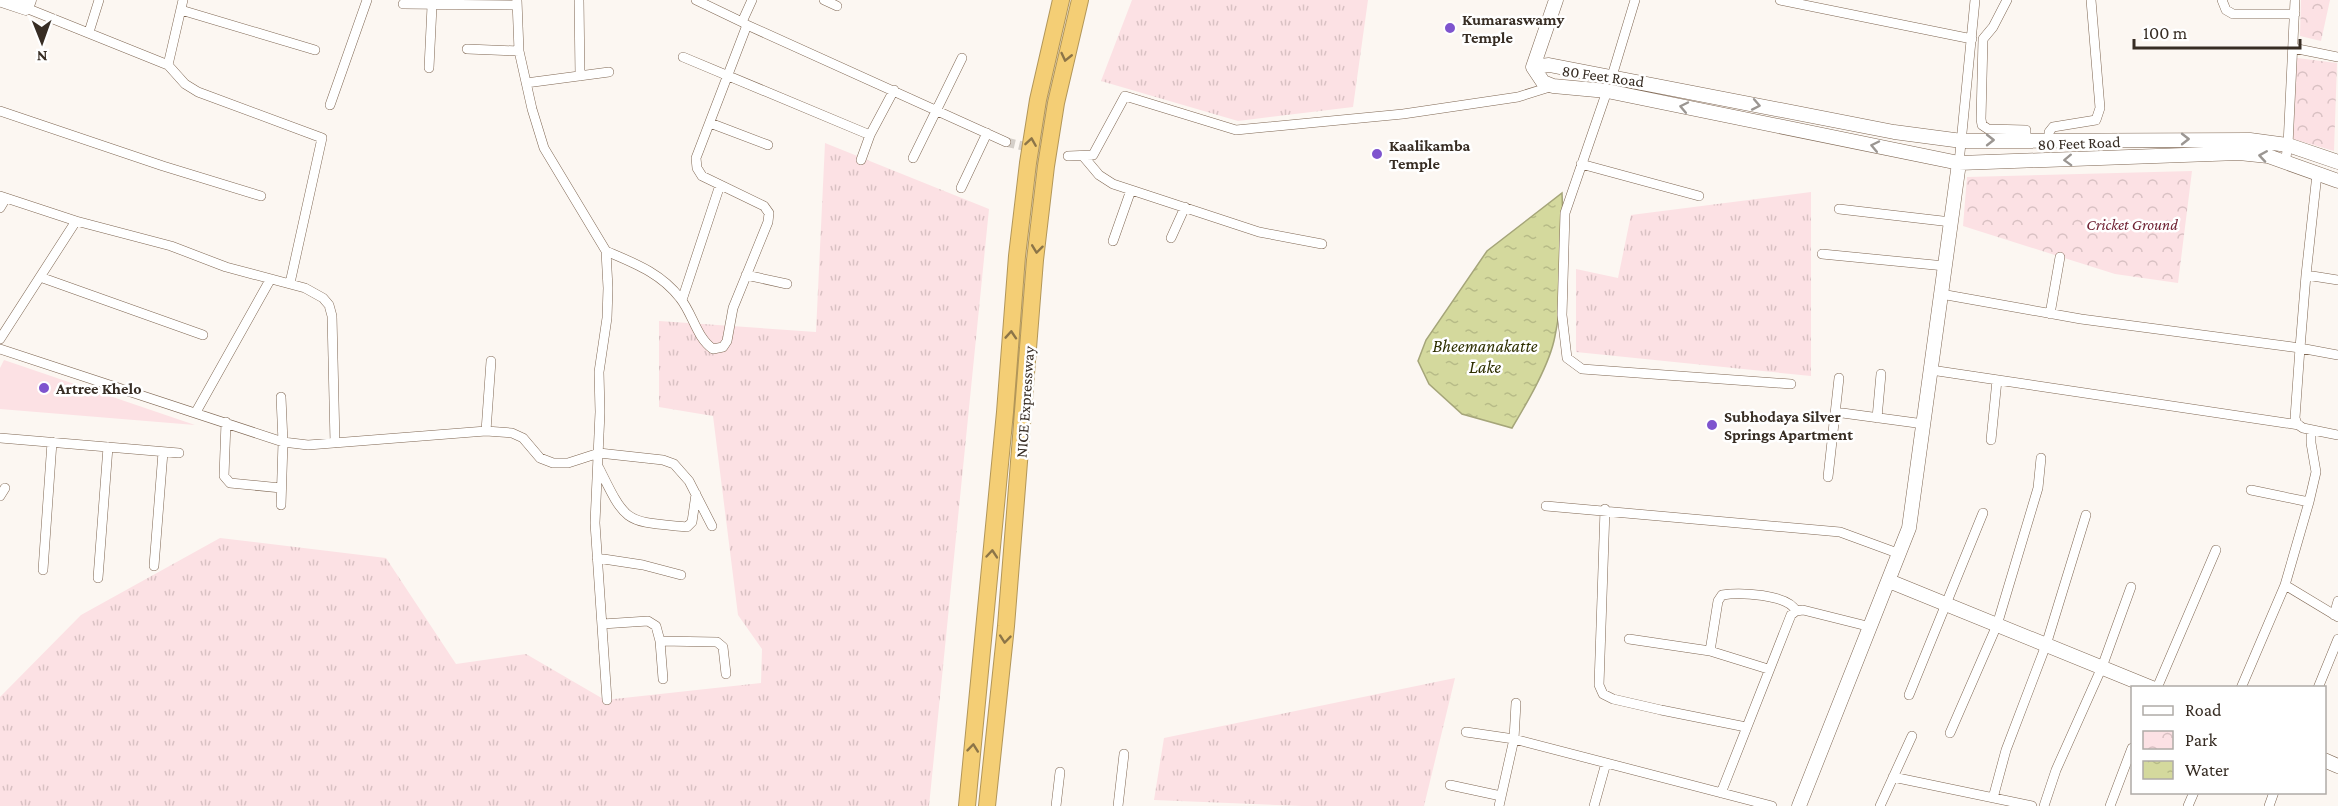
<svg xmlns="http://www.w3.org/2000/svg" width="2338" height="806" font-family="'Crimson Pro',serif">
	<defs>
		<pattern id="grass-tufts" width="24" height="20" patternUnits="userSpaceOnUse" patternTransform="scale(1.5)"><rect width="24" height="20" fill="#fce1e4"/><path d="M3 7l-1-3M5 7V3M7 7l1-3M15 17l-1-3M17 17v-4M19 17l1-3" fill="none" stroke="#d9c1c3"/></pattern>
		<pattern id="park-crowns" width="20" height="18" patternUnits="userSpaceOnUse" patternTransform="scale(1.5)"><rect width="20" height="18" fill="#fce1e4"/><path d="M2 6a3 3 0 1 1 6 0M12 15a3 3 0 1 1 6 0" fill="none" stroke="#d9c1c3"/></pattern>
		<pattern id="water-ripples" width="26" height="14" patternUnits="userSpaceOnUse" patternTransform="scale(1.5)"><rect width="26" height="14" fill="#d4d99d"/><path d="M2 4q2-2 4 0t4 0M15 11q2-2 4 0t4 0" fill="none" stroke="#b7bb87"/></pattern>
	</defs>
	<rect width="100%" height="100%" fill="#fcf7f2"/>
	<!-- grass -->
	<path fill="url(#grass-tufts)" d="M1132 0H1368L1353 107 1238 121 1101 81Z
		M825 143 989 209 929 806H0V697L81 615 220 538 386 558 456 664 526 654 605 700 761 683 762 649 738 615 713 416 659 407V321L816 332Z
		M1811 192V376L1576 352V269L1618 278 1631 215Z
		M1455 678 1424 806H1302L1154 800 1164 738Z"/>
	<!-- park -->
	<path fill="url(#park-crowns)" d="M2301 0H2330L2321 41 2300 36Z
		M2297 58 2337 63 2334 151 2293 139Z
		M2192 171 2178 283 2115 274 1963 226 1967 177Z"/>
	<!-- pitch -->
	<path fill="#fce1e4" d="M4 360 195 425 0 409V368Z"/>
	<!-- water -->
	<path fill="url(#water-ripples)" stroke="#a5a579" stroke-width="1.5" d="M1562 193C1564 241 1565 289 1555 336 1550 364 1527 403 1512 428L1462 414 1429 384 1418 361 1426 340 1487 251Z"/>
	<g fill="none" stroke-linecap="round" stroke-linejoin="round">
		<!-- street-tunnel -->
		<path stroke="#d5cfc9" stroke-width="9" stroke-dasharray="9 4.5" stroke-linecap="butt" d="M1006 142 1032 148"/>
		<!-- street casing -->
		<g stroke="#7f6753" stroke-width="10">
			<path id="street" d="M517 0 519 51 532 109 544 148 606 251 608 288 607 318 599 372 600 412 595 523 607 700
				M579 0 580 76
				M696 0 742 22
				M752 0 742 22 747 25 1006 142
				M824 0 837 6
				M1780 0 1972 39
				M2007 0 1993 27 1983 39 1981 119 1982 125 1988 129 2026 130V140
				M2222 0 2226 10 2233 14H2295
				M403 4 517 5
				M26 8 168 65 185 84 198 92 322 138 290 283
				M181 10 315 50
				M89 32 99 0
				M2293 48 2338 57
				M467 49 519 51
				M683 57 870 135
				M168 65 183 0
				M429 68 432 6
				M1612 76 1635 0
				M526 83 609 72
				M1607 91 1565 213 1562 315 1567 358 1582 369 1791 384
				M330 105 367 0
				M0 111 163 166 261 196
				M710 123 768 145
				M2050 140 2049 132 2053 127 2096 120 2100 108 2091 0
				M1068 156 1093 155 1125 96 1236 130 1403 114 1518 97 1553 86
				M1083 156 1099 175 1113 184 1259 232 1322 244
				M913 158 962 58
				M861 160 870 135 894 90
				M1959 163 1975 0
				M2285 163 2288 145 2295 0
				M1581 164 1699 196
				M2317 174 2306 275 2338 280
				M961 188 987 133
				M0 196 76 221 171 246 226 267 305 288 323 298 329 305 332 316 335 443
				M0 208 6 198
				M1839 209 1951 222
				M1171 238 1185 207
				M1113 241 1131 190
				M606 251C634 263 661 273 680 298 693 314 696 337 713 349L723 347 727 341 733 308 768 222 769 213 764 206 702 176 697 168 696 158 747 25
				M1822 254 1945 266
				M746 275 787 284
				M40 277 203 335
				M1941 294 2081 319 2300 348 2306 275
				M682 300 720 185
				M2050 314 2060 257
				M0 339 76 221
				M0 349 283 442 308 445 486 431 512 433 523 438 540 458 553 463H568L599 453 663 460 674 464 689 481 712 526
				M2338 355 2300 348 2295 418 2297 424 2303 428 2338 435
				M1931 370 2299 425
				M196 412 270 280
				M1835 412 1924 424
				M1877 418 1881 374
				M226 422 224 476 230 483 281 488
				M486 431 491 361
				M0 438 179 453
				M1991 440 1997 380
				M599 468C627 525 625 521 687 527L692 522 696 494
				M1828 477 1839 378
				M2251 490 2309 502 2285 585 2338 617
				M0 496 5 488
				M2309 502 2316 472 2311 443V430
				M281 505 283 442 281 397
				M1546 506 1840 532 1900 554
				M1605 509 1599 685 1603 694 1613 699 1661 710 1746 727
				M597 558 643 565 681 575
				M154 566 163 452
				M43 570 52 442
				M98 578 108 447
				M2334 615 2338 601
				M602 624 648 621 656 626 660 641 717 642 723 647 726 674
				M1629 639 1710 651 1768 669
				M660 641 663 679
				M1710 651 1718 601 1722 595C1739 592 1788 594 1796 611
				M2157 688 2216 550
				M2241 688 2285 585
				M2318 688 2338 639
				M1909 695 1983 513
				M1466 732 1514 739 1516 703
				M1950 733 1997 625 2038 488 2041 458
				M1893 777 2032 806
				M1450 785 1501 796
				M1721 793 1791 615 1796 611 1803 610 1871 627
				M1993 798 2006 750 2046 645 2086 515
				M1056 806 1060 772
				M1118 806 1124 754
				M1499 806 1514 739 1772 806
				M1594 806 1606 763
				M1880 806 1912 736
				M2044 806 2056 770 2102 667 2131 587
				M2110 806 2132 748
				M2188 806 2194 792
				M2269 806 2274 792"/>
		</g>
		<!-- secondary casing -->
		<g stroke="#7f6753" stroke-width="15">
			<path id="secondary" d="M2 0 26 8 29 0
				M1533 67 1543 82 1553 86 1607 91 1959 163 2239 153 2268 156 2338 181
				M1533 67 1549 65 1894 132 1962 141 2250 140 2288 145 2338 162
				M1533 67 1556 0
				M1889 581 2152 688
				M2324 760 2338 766
				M1799 806 1909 528 1959 163"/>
		</g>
		<!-- highway casing -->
		<g stroke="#b29659" stroke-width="18">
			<path id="highway" d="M967 806 1005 412 1017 256 1028 163 1038 100 1061 0
				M987 806 1006 626 1035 260 1046 166 1056 103 1080 0"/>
		</g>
		<!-- street -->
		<use href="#street" stroke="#fff" stroke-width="9"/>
		<!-- secondary -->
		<use href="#secondary" stroke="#fff" stroke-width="14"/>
		<!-- highway -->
		<use href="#highway" stroke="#f4ce75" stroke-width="16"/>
	</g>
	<!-- one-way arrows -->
	<defs><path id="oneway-chevron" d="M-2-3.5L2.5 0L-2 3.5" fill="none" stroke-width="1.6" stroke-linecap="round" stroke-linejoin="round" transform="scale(1.5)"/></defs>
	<g stroke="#8c7548">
		<use href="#oneway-chevron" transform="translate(1066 57) rotate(103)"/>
		<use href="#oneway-chevron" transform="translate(1031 142) rotate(-81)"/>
		<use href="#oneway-chevron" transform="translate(1037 249) rotate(97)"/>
		<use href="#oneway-chevron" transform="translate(1011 335) rotate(-86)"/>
		<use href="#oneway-chevron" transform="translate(992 554) rotate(-85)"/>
		<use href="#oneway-chevron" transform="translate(1005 639) rotate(96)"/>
		<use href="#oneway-chevron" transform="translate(973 748) rotate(-84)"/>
	</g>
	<g stroke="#9b9692">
		<use href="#oneway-chevron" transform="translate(1756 105) rotate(11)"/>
		<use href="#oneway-chevron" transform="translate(1684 107) rotate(-168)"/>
		<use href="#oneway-chevron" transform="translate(2185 139)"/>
		<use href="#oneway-chevron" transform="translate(1990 140)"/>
		<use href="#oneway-chevron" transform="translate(1875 146) rotate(-168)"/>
		<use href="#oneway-chevron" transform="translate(2263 156) rotate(-171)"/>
		<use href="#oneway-chevron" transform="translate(2068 160) rotate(178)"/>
	</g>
	<!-- markers -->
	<g fill="#7e54ce" stroke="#fff" stroke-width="2">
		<circle cx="1450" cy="28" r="6"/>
		<circle cx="1377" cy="154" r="6"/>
		<circle cx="44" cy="388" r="6"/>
		<circle cx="1712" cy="425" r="6"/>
	</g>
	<g text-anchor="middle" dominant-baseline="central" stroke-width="5" stroke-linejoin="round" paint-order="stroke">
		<!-- poi labels -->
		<g font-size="16" font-weight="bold" fill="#372d24" stroke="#fff" text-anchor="start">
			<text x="1462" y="19">Kumaraswamy<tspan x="1462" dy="18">Temple</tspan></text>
			<text x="1389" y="145">Kaalikamba<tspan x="1389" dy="18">Temple</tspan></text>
			<text x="56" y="388">Artree Khelo</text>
			<text x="1724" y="416">Subhodaya Silver<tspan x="1724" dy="18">Springs Apartment</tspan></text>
		</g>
		<!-- street labels -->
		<g font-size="16" fill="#372d24" stroke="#fff">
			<text transform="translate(1603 76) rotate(8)">80 Feet Road</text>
			<text transform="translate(2079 143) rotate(-2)">80 Feet Road</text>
			<text transform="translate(1025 402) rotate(-86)">NICE Expressway</text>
		</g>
		<!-- park labels -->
		<g font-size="16" font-style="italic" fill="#6f2233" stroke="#fff">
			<text x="2132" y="224">Cricket Ground</text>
		</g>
		<!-- water labels -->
		<g font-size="18" font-style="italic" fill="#2e2f00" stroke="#fff">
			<text x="1485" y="346">Bheemanakatte<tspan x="1485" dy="21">Lake</tspan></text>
		</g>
	</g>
	<!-- legend -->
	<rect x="2131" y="686" width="195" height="108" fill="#ffffff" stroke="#afaba7" stroke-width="1.5"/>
	<rect x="2143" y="706" width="30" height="9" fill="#ffffff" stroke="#afaba7" stroke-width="1.5"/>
	<text x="2185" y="716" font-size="18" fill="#372d24">Road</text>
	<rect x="2143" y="731" width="30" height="18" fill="url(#park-crowns)" stroke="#afaba7" stroke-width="1.5"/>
	<text x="2185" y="746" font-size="18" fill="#372d24">Park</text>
	<rect x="2143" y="761" width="30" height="18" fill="url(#water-ripples)" stroke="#afaba7" stroke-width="1.5"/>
	<text x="2185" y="776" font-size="18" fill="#372d24">Water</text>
	<!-- north arrow -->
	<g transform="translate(42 42) rotate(179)" stroke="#ffffff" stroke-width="4.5" paint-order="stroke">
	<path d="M0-4.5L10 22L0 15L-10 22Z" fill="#372d24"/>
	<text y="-9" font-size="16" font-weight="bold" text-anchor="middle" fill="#372d24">N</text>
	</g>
	<!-- scale -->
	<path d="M2134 39v9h166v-9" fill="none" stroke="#372d24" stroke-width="3"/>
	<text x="2143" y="39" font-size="18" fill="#372d24" stroke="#ffffff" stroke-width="4.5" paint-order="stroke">100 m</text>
</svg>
